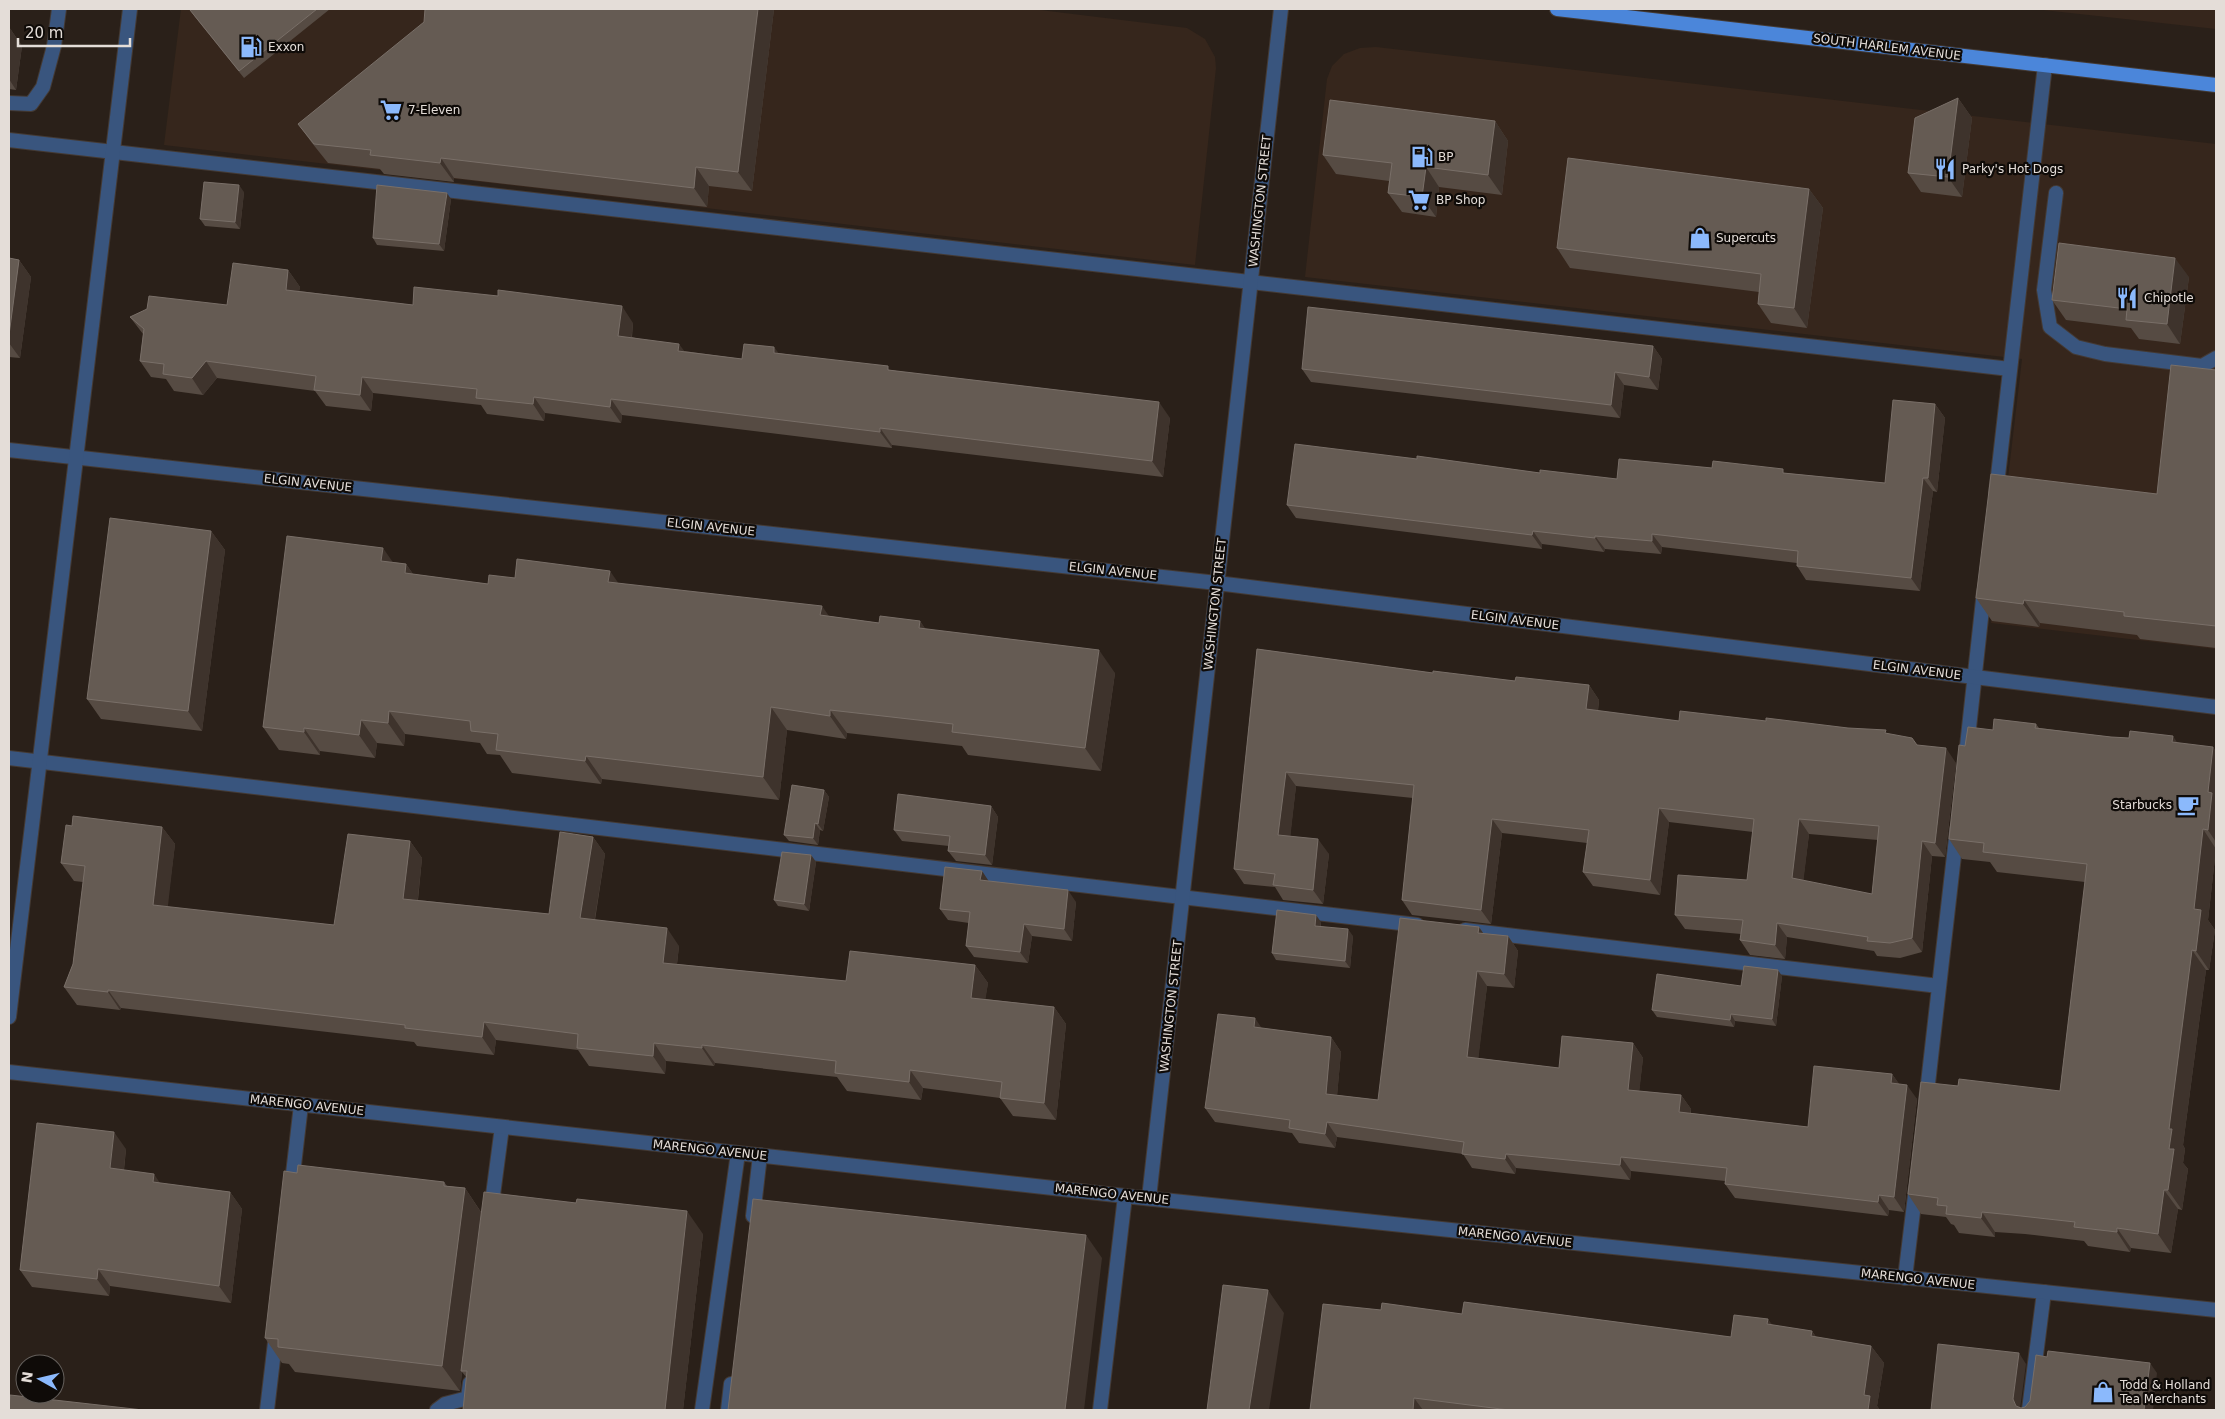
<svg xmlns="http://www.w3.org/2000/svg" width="2225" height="1419" font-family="'DejaVu Sans',sans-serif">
	<rect width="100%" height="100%" fill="#2a2019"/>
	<!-- built -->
	<path fill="#36261c" d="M181 9H1032L1187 28 1205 39 1215 57 1216 68 1195 265 164 145Z
		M2034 9H2216V29Z
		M1376 47 2216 144V649L1991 623 2022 359 1305 277 1327 79 1332 66 1344 54 1360 48Z"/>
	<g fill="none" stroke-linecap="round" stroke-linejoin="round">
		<!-- service casing -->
		<g stroke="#443a34" stroke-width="16">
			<path id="service" d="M9 103 31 104 43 87 54 46 59 9
				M9 140 2010 369
				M2056 193 2044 290 2050 327 2076 347 2105 354 2202 366 2216 358
				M1996 493 2045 65
				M1967 746 1984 591
				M9 758 1417 925
				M1465 930 1939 986
				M1926 1101 1957 829
				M291 1191 301 1105
				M491 1210 502 1127
				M753 1216 760 1155
				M1905 1278 1916 1187
				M267 1410 276 1334
				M437 1410 445 1404 468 1398 470 1383
				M702 1410 738 1153
				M728 1410 731 1384
				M1100 1410 1125 1196
				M2029 1410 2044 1292"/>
		</g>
		<!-- minor casing -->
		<g stroke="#443a34" stroke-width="16">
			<path id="minor" d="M9 450 1217 583 2216 707
				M9 1072 1125 1196 2216 1310
				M1149 1198 1281 9"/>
		</g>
		<!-- tertiary casing -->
		<g stroke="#443a34" stroke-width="16">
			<path id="tertiary" d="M9 1017 130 9"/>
		</g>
		<!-- primary casing -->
		<g stroke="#443a34" stroke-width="16">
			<path id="primary" d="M1557 9 2216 85"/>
		</g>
		<!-- service -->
		<use href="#service" stroke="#39557e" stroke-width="14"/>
		<!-- minor -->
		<use href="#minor" stroke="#39557e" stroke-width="14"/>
		<!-- tertiary -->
		<use href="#tertiary" stroke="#39557e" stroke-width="14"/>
		<!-- primary -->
		<use href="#primary" stroke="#4b86da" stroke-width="14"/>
	</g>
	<!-- wall -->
	<path fill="#564b43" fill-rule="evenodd" d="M192 9H330L244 78 195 17 190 10Z
		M774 9 752 191 709 186 707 207 454 178V182L384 174 380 169 328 163 312 143 298 124Z
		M9 27 22 46 16 90 9 89Z
		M1958 98 1972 118 1962 197 1921 192 1908 173Z
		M1495 121 1508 141 1502 195 1439 187 1436 217 1402 212 1388 193 1389 181 1336 174 1323 155Z
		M1809 189 1823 208 1807 328 1771 323 1758 304 1759 292 1570 268 1557 248Z
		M244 192 240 229 205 226 200 219Z
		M451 199 444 251 377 245 373 238Z
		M9 258 19 260 31 277 20 358 9 357Z
		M288 270 300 287 299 291 413 305 633 323 632 337 684 351 742 359 779 353 891 370 1170 418 1163 477 892 445V448L622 415 621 423 545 413 544 421 487 414 481 405 373 393 371 411 326 406 315 391 217 378 203 395 174 391 166 379 151 377 140 361 143 334 130 317 227 305Z
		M2189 277 2180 344 2139 339 2131 328 2066 320 2052 300Z
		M1653 346 1662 359 1658 390 1624 385 1620 418 1311 382 1302 369Z
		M2216 370V648L2140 639 2137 635 2040 623 2039 627 1992 621 1976 598 2157 494Z
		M1935 404 1945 418 1937 492 1933 491 1920 591 1806 580 1797 566V563L1662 547 1661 554 1605 549 1604 552 1542 544V549L1296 518 1287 505 1417 459 1540 473 1617 479 1712 468 1786 473 1885 483Z
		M211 531 225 550 202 731 101 719 87 699Z
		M393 562 406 564 413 574 488 584 515 578 618 583 829 616 879 623 920 621 925 629 1115 673 1101 771 968 755 962 746 847 733 846 739 787 730 779 800 602 779 601 784 512 773 500 755 487 754 480 743 405 734 404 746 377 743 375 758 320 751V755L279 750 263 727Z
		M1257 649 1433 673 1515 681 1589 685 1599 700 1598 711 1679 721H1766L1889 734 1917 745 1956 763 1945 857 1932 856 1922 952 1900 958 1877 956 1874 951 1787 937 1785 959 1750 955 1740 940 1741 934 1685 929 1675 915 1747 880 1753 832 1669 822 1660 895 1593 886 1583 872 1587 843 1502 833 1491 924 1412 915 1402 900 1413 798 1296 786 1290 836 1329 854 1323 904 1283 900 1275 887 1244 884 1234 869ZM1809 834 1878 840 1872 894 1803 881Z
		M2036 724 2039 728 2111 737 2177 743 2216 751V849L2208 920 2215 930 2209 970H2206L2183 1145 2185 1149 2183 1163 2188 1169 2182 1210 2178 1209 2171 1253 2131 1248 2130 1252 2088 1246 2084 1241 2025 1234 1995 1232V1237L1959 1233 1954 1225 1951 1224 1946 1217 1921 1214 1908 1194 1958 1086 2060 1091 2085 882 1997 872 1990 862 1962 859 1949 839 1965 746 1993 730Z
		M824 790 829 797 823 831 820 830 818 845 789 841 784 835Z
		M991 806 998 817 992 865 956 861 948 851 949 846 902 841 894 830Z
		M72 826 162 827 175 844 167 907 334 925 410 841 422 858 418 900 549 914 593 837 605 854 595 920 679 946 677 964 846 981 975 965 988 983 985 999 1054 1007 1066 1024 1056 1120 1013 1116 1000 1098 923 1088 921 1100 847 1091 837 1077 715 1063 714 1066 666 1061 665 1074 589 1066 578 1050 496 1040 494 1055 417 1046 414 1042 121 1008 120 1010 77 1005 64 987 73 964 83 882 74 881 61 863Z
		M811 855 816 862 809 911 778 906 774 900Z
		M982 871 988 881 1076 902 1072 941 1032 936 1028 963 974 957 966 946 969 923 948 920 940 909Z
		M1321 922V926L1353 936 1350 968 1276 960 1272 953Z
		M1479 927 1483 933 1508 936 1518 951 1514 988 1487 986 1478 1058 1559 1068 1633 1043 1643 1058 1639 1091 1681 1095 1691 1109V1113L1808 1127 1892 1074 1899 1084 1917 1099 1904 1212 1889 1210 1888 1216 1735 1198 1725 1184V1181L1631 1171 1630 1180 1516 1168 1515 1174 1472 1168 1463 1154 1337 1137 1335 1148 1299 1143 1292 1133 1215 1122 1205 1108 1261 1028 1331 1037 1341 1052 1337 1095 1378 1100Z
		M1782 976 1776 1026 1735 1021 1734 1027 1657 1017 1652 1010Z
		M126 1149 124 1170 160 1183 230 1192 242 1209 231 1303 110 1286 109 1296 32 1287 20 1270Z
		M297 1173 444 1182 447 1186 465 1188 481 1212 703 1234 683 1410H463L467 1378 462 1372 460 1391 295 1372 289 1364 282 1363 265 1338Z
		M1381 1310 1462 1314 1731 1337 1772 1325 1812 1331 1816 1337 1871 1346 1884 1363 1877 1406 1880 1410H1310Z"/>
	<!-- shaded-wall -->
	<path fill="#3e332c" d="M758 9H774L752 191 738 172Z
		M9 27 22 46 16 90 9 79Z
		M1958 98 1972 118 1962 197 1948 177Z
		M1495 121 1508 141 1502 195 1488 175Z
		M441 158 454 178V182L440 163Z
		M696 167 709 186 707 207 694 188Z
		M1426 167 1439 187 1436 217 1422 197Z
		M239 185 244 192 240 229 235 222Z
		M1809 189 1823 208 1807 328 1794 308Z
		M447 193 451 199 444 251 439 244Z
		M2175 258 2189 277 2180 344 2167 324Z
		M19 260 31 277 20 358 9 343V335Z
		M288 270 300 287 297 306 286 290Z
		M622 306 633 323 630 352 618 336Z
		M679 344 691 360 678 351Z
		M1653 346 1662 359 1658 390 1649 377Z
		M774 347 786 363 774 353Z
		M206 361 217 378 203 395 192 378Z
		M1615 372 1624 385 1620 418 1611 405Z
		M362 377 373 393 371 411 360 395Z
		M534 397 545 413 544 421 533 404Z
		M611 399 622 415 621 423 610 407Z
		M1159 402 1170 418 1163 477 1152 461Z
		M1935 404 1945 418 1937 492 1928 478Z
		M880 428 892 445V448L880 432Z
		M1923 478 1933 491 1920 591 1911 578Z
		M211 531 225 550 202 731 188 711Z
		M1533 531 1542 544V549L1532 535Z
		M1652 534 1662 547 1661 554 1652 541Z
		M1595 536 1605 549 1604 552 1595 538Z
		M383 548 399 571 381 561Z
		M406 564 422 587 405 573Z
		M610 571 626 594 608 582Z
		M2024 600 2040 623 2039 627 2023 604Z
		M822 606 838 629 820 615Z
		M920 621 936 644 919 628Z
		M1099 650 1115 673 1101 771 1085 748Z
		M1589 685 1599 700 1596 724 1586 709Z
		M771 707 787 730 779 800 763 777Z
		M830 710 847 733 846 739 830 716Z
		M389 711 405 734 404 746 388 723Z
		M361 720 377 743 375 758 359 735Z
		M304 728 320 751V755L304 732Z
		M2173 736 2186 756 2172 742Z
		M2213 747 2216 751V842L2208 830V792Z
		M1946 748 1956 763 1945 857 1935 843Z
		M586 756 602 779 601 784 585 761Z
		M1286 772 1296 786 1289 849 1278 835Z
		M824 790 829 797 823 831 818 824Z
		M991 806 998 817 992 865 985 855Z
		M1659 808 1669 822 1660 895 1650 880Z
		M1492 819 1502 833 1491 924 1481 910Z
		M1799 819 1809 834 1802 893 1792 878Z
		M815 823 820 830 818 845 813 838Z
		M162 827 175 844 166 923 153 905Z
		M2203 829 2216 849 2208 920 2215 930 2209 970 2196 951 2194 909Z
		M593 837 605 854 592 936 580 918Z
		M1318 839 1329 854 1323 904 1313 890Z
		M410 841 422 858 416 916 403 899Z
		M1922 841 1932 856 1922 952 1912 938Z
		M811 855 816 862 809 911 804 904Z
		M982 871 990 883 980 880Z
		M1068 890 1076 902 1072 941 1064 929Z
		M1316 915 1321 922 1320 933 1315 926Z
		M1777 923 1787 937 1785 959 1775 945Z
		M1024 924 1032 936 1028 963 1020 952Z
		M1479 927 1489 942 1478 933Z
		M667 928 679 946 675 981 663 963Z
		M1348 929 1353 936 1350 968 1345 961Z
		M1508 936 1518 951 1514 988 1504 974Z
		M2192 950 2206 970 2183 1145 2185 1149 2183 1163 2188 1169 2182 1210 2168 1190 2169 1129Z
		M975 965 988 983 983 1016 971 998Z
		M1778 970 1782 976 1776 1026 1772 1019Z
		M1477 971 1487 986 1477 1071 1467 1057Z
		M108 990 121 1008 120 1010 108 992Z
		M1054 1007 1066 1024 1056 1120 1044 1103Z
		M1731 1014 1735 1021 1734 1027 1730 1020Z
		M1255 1018 1265 1033 1254 1027Z
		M484 1022 496 1040 494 1055 482 1037Z
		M1331 1037 1341 1052 1336 1108 1326 1094Z
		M654 1043 666 1061 665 1074 653 1056Z
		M1633 1043 1643 1058 1638 1104 1628 1090Z
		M702 1045 715 1063 714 1066 702 1048Z
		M910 1070 923 1088 921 1100 909 1082Z
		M1892 1074 1902 1088 1891 1083Z
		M1907 1085 1917 1099 1904 1212 1894 1197Z
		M1681 1095 1691 1109 1689 1126 1679 1112Z
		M1327 1122 1337 1137 1335 1148 1325 1134Z
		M114 1132 126 1149 122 1185 110 1168Z
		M1506 1154 1516 1168 1515 1174 1505 1159Z
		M1621 1157 1631 1171 1630 1180 1620 1165Z
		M154 1174 166 1192 153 1182Z
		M465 1188 482 1214 461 1371 462 1372 460 1391 442 1366Z
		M2164 1190 2178 1209 2171 1253 2158 1234Z
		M230 1192 242 1209 231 1303 219 1286Z
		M1879 1195 1889 1210 1888 1216 1878 1202Z
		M687 1211 703 1234 683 1410H665Z
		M1982 1212 1995 1232V1237L1981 1218Z
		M2117 1228 2131 1248 2130 1252 2117 1232Z
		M1086 1235 1102 1258 1084 1410H1065Z
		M98 1269 110 1286 109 1296 97 1279Z
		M1268 1290 1284 1313 1269 1410H1249Z
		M1768 1319 1781 1337 1767 1324Z
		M1812 1331 1824 1349 1811 1336Z
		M1871 1346 1884 1363 1877 1406 1880 1410H1868L1864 1395Z
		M2019 1353 2026 1364 2020 1409 2016 1406 2013 1399Z
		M2150 1363 2157 1373 2153 1410H2144Z
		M1414 1398 1423 1410H1413Z"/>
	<!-- building -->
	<path fill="#655b53" stroke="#796f68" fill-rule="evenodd" d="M192 9H317L239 71 190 10Z
		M425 9H758L738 172 696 167 694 188 441 158 440 163 370 155 371 150 314 144 298 124 424 22Z
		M1958 98 1948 177 1908 173 1915 118Z
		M1330 100 1495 121 1488 175 1426 167 1422 197 1388 193 1392 163 1323 155Z
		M1568 158 1809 189 1794 308 1758 304 1761 274 1557 248Z
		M204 182 239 185 235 222 200 219Z
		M377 185 447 193 439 244 373 238Z
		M2059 243 2175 258 2167 324 2126 320 2127 309 2052 300Z
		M9 258 19 260 9 335Z
		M233 263 288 270 286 290 413 305 414 287 498 296V290L622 306 618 336 679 344 678 351 742 359 744 344 774 347V353L888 366V370L1159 402 1152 461 880 428V432L611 399 610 407 534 397 533 404 476 398 477 389 362 377 360 395 314 390 316 376 206 361 192 378 163 374 164 364 140 361 144 329 130 317 147 309 149 296 227 305Z
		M1308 307 1653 346 1649 377 1615 372 1611 405 1302 369Z
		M2171 365 2216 370V626L2124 616V612L2024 600 2023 604 1976 598 1991 474 2157 494Z
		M1893 400 1935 404 1928 478H1923L1911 578 1797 566 1798 551 1652 534V541L1595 536V538L1533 531 1532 535 1287 505 1295 444 1417 459V456L1540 473V470L1617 479 1619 459 1712 468 1713 461 1783 469V473L1885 483Z
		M110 518 211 531 188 711 87 699Z
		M287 536 383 548 381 561 406 564 405 573 488 584 489 575 515 578 517 559 610 571 608 582 822 606 820 615 879 623 880 616 920 621 919 628 1099 650 1085 748 952 732 953 724 830 710V716L771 707 763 777 586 756 585 761 496 750 498 734 471 731 470 721 389 711 388 723 361 720 359 735 304 728V732L263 727Z
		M1257 649 1433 673V671L1515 681 1516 677 1589 685 1586 709 1679 721 1680 711 1766 721V718L1848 728 1886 730 1885 733 1912 738 1917 745 1946 748 1935 843 1922 841 1912 938 1890 943 1867 941 1868 937 1777 923 1775 945 1740 940 1743 920 1675 915 1678 875 1747 880 1754 819 1659 808 1650 880 1583 872 1589 830 1492 819 1481 910 1402 900 1414 785 1286 772 1278 835 1318 839 1313 890 1273 885 1275 874 1234 869ZM1799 819 1879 826 1872 894 1792 878Z
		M1994 719 2036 724 2035 728 2111 737 2129 738 2130 731 2173 736 2172 742 2213 747 2208 792 2212 793 2208 830 2203 829 2194 909 2201 910 2196 951 2192 950 2169 1129H2172L2169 1149H2174L2168 1190H2164L2158 1234 2117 1228V1232L2074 1227 2075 1222 2012 1215 1982 1212 1981 1218 1946 1214 1947 1206 1937 1205 1938 1198 1908 1194 1921 1082 1958 1086 1959 1079 2060 1091 2087 864 1983 852 1984 843 1949 839 1959 745 1965 746 1968 727 1993 730Z
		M792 785 824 790 818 824 815 823 813 838 784 835Z
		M898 794 991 806 985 855 948 851 950 836 894 830Z
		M73 816 162 827 153 905 334 925 348 834 410 841 403 899 549 914 560 832 593 837 580 918 667 928 663 963 846 981 850 951 975 965 971 998 1054 1007 1044 1103 1000 1098 1002 1082 910 1070 909 1082 835 1073 836 1061 702 1045V1048L654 1043 653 1056 577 1048 578 1034 484 1022 482 1037 405 1028V1025L108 990V992L64 987 73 964 85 866 61 863 66 825 72 826Z
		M782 852 811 855 804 904 774 900Z
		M945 867 982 871 980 880 1068 890 1064 929 1024 924 1020 952 966 946 970 912 940 909Z
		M1277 910 1316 915 1315 926 1348 929 1345 961 1272 953Z
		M1400 918 1479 927 1478 933 1508 936 1504 974 1477 971 1467 1057 1559 1068 1562 1036 1633 1043 1628 1090 1681 1095 1679 1112 1808 1127 1814 1066 1892 1074 1891 1083 1907 1085 1894 1197 1879 1195 1878 1202 1725 1184 1727 1168 1621 1157 1620 1165 1506 1154 1505 1159 1462 1154 1464 1142 1327 1122 1325 1134 1289 1128 1290 1120 1205 1108 1218 1014 1255 1018 1254 1027 1331 1037 1326 1094 1378 1100Z
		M1744 966 1778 970 1772 1019 1731 1014 1730 1020 1652 1010 1657 974 1741 986Z
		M37 1123 114 1132 110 1168 154 1174 153 1182 230 1192 219 1286 98 1269 97 1279 20 1270Z
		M298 1165 444 1182V1186L465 1188 442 1366 278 1347V1339L265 1338 284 1171 297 1173Z
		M484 1192 576 1203 577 1199 687 1211 665 1410H463L467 1371H461Z
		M753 1199 1086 1235 1065 1410H728Z
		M1223 1285 1268 1290 1249 1410H1207Z
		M1464 1302 1731 1337 1734 1315 1768 1319 1767 1324 1812 1331 1811 1336 1871 1346 1864 1395 1870 1396 1868 1410H1509L1414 1398 1413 1410H1310L1323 1304 1381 1310 1382 1303 1462 1314Z
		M1938 1344 2019 1353 2013 1399 2016 1406 2021 1408 2025 1407 2030 1401 2036 1355 2047 1357 2048 1351 2150 1363 2144 1410H1931Z
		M10 1395 143 1410H9Z"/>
	<!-- icons -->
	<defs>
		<g id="fuel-bare" transform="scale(1.725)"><path d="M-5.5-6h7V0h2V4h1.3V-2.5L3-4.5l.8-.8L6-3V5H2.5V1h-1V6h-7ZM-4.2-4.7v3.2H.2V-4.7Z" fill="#8bb9fc" stroke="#0f0b08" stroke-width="2.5" paint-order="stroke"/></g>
		<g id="supermarket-bare" transform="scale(1.725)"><path d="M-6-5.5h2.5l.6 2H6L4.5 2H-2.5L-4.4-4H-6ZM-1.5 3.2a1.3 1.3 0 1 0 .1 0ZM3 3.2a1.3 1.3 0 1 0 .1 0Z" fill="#8bb9fc" stroke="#0f0b08" stroke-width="2.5" paint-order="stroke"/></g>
		<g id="restaurant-bare" transform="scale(1.725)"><path d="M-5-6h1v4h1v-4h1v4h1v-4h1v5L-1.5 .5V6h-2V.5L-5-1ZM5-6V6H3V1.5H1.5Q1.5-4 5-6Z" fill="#8bb9fc" stroke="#0f0b08" stroke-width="2.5" paint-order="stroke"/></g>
		<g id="shop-bare" transform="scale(1.725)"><path d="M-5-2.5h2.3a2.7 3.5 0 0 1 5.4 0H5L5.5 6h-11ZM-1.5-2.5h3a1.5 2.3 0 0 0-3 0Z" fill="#8bb9fc" stroke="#0f0b08" stroke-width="2.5" paint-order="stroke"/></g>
		<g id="cafe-bare" transform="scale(1.725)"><path d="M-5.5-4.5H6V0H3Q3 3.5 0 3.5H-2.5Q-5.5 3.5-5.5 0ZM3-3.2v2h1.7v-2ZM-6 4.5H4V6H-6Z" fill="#8bb9fc" stroke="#0f0b08" stroke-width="2.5" paint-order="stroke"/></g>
	</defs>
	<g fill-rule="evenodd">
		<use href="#fuel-bare" x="251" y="47"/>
		<use href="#supermarket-bare" x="391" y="110"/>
		<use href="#fuel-bare" x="1422" y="157"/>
		<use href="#restaurant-bare" x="1945" y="169"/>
		<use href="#supermarket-bare" x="1419" y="200"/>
		<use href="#shop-bare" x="1700" y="238"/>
		<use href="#restaurant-bare" x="2127" y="298"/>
		<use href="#cafe-bare" x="2188" y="805"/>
		<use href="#shop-bare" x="2103" y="1392"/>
	</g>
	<g text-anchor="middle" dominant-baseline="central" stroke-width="4.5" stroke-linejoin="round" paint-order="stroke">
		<!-- poi labels -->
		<g font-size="12" fill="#e4ddd8" stroke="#0f0b08" text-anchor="start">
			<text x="268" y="47">Exxon</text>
			<text x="408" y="110">7-Eleven</text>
			<text x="1438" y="157">BP</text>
			<text x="1962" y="169">Parky's Hot Dogs</text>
			<text x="1436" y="200">BP Shop</text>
			<text x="1716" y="238">Supercuts</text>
			<text x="2144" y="298">Chipotle</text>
			<text x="2172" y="805" text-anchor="end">Starbucks</text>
			<text x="2120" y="1385">Todd &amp; Holland<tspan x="2120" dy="14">Tea Merchants</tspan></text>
		</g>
		<!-- street labels -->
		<g font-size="12" fill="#e4ddd8" stroke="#0f0b08">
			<text transform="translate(1887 47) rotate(7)">SOUTH HARLEM AVENUE</text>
			<text transform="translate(1260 201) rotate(-84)">WASHINGTON STREET</text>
			<text transform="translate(308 483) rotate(6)">ELGIN AVENUE</text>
			<text transform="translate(711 527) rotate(6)">ELGIN AVENUE</text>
			<text transform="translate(1113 571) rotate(6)">ELGIN AVENUE</text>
			<text transform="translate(1215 604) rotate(-84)">WASHINGTON STREET</text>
			<text transform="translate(1515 620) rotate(7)">ELGIN AVENUE</text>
			<text transform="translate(1917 670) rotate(7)">ELGIN AVENUE</text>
			<text transform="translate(1171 1006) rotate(-84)">WASHINGTON STREET</text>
			<text transform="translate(307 1105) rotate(6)">MARENGO AVENUE</text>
			<text transform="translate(710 1150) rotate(6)">MARENGO AVENUE</text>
			<text transform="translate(1112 1194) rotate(6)">MARENGO AVENUE</text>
			<text transform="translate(1515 1237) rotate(6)">MARENGO AVENUE</text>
			<text transform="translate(1918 1279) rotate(6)">MARENGO AVENUE</text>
		</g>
	</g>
	<!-- border -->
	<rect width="2225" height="1419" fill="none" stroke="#e4ddd8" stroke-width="20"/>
	<!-- north arrow -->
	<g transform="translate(40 1379) rotate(278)"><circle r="24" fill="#0f0b08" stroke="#645f5b"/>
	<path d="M0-4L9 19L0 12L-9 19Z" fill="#8bb9fc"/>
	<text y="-8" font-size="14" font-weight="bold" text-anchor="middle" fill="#e4ddd8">N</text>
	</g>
	<!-- scale -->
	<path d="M18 38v8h112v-8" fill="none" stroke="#e4ddd8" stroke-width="2.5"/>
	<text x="25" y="38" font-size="15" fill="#e4ddd8" stroke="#0f0b08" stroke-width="4" paint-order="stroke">20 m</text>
</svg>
